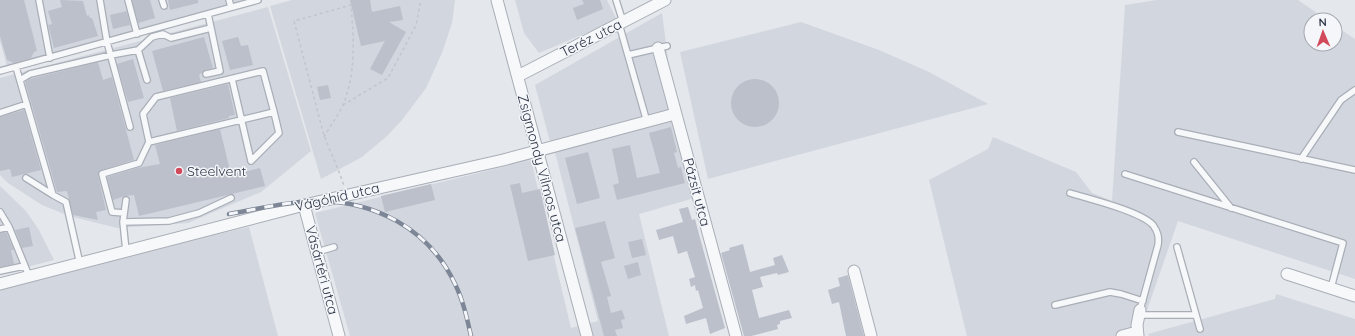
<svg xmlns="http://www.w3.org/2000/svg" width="1355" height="336" font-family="Quicksand,sans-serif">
	<rect width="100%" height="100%" fill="#e4e7ec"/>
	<!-- built -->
	<path fill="#d2d6de" d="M0 0H248L7 66 0 41Z
		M292 0H455L452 23 442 53 426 88 402 120 387 136 362 157 321 179 270 6Z
		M515 0H607L617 20 539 53 524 33Z
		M1157 0H1298L1327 20H1311V44H1335V26L1355 39V279L1178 221 1138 336H967L929 180 988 149 993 137 1076 172 1092 193 1112 201 1125 5Z
		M268 7 311 151 261 192 188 223 117 228 69 216 42 205 8 183 0 175V78Z
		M662 13 675 114 698 197 639 214 669 336H350L315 213 531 160 571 328 598 321 556 156 549 138 535 85Z
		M801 22 879 50 929 72 988 104 708 179 680 52Z
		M0 186 26 211 39 230 54 260 0 274Z
		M249 227 278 336H0V284L67 267Z
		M1276 294 1355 319V336H1149L1148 334 1275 299Z"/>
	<!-- building -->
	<path fill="#bbc0ca" d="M0 0H24L37 51 34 52 31 58 14 63 7 60 0 36Z
		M60 0 83 1 87 16 89 15 90 18H92L98 36 54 48 48 25 52 24 48 11 62 7Z
		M132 0H150L155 18 138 23Z
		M168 0H198V3L170 10Z
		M350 0H370L372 12 400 6 403 20 389 22 406 32 382 75 370 69 385 41 361 46Z
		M582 0H600L603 9 577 20 573 8 584 4Z
		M127 11 130 25 113 29 110 15Z
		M204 37 213 68 205 70 199 75 201 82 163 91 152 51Z
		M238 37 241 46 248 45 253 65 230 70 222 41Z
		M133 59 144 98 128 102 117 64Z
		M98 62 103 80 112 77 134 160 99 171 98 175 106 210 96 212 98 220 73 215 67 191 57 192 25 82 30 79Z
		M731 103a24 24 0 1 1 48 0a24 24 0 1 1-48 0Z
		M228 84 235 115 229 116V118L177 131 170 98Z
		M328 85 331 98 320 100 317 87Z
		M24 110 41 170 12 177 10 169 0 171V117Z
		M671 127 677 152 674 153 678 168 681 167 685 183 617 200 613 185 619 183 612 149 630 145 637 178 660 173 649 133Z
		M220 129 231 175 260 168 265 186 139 216 134 195 125 196 113 200 107 177 137 168 160 164 155 145Z
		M588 152 600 198 577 204 565 158Z
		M520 183 522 193 540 189 555 255 528 261 510 185Z
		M431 184 435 200 385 212 381 196Z
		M688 207 692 220 695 219 700 238 725 328 710 334 706 318 686 324 684 316 703 308 698 290 696 291 695 285 691 287 689 279 695 277 687 251 678 254 673 236 659 240 656 230 683 222 679 209Z
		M605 221 615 258 601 262 611 296 607 297 611 313 622 310 625 319 621 320 623 328 615 330 617 336H604L575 228Z
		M29 227 33 246 22 248 15 230Z
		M6 232 14 250H11L14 264 0 267V233Z
		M642 239 646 255 632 258 628 242Z
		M743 244 750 272 775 265 773 258 782 255 789 272 778 275 777 273 760 277 763 287 752 290 759 318 789 310 792 318 780 321V324L777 325 778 329 751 336H744L721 253 730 250 729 248Z
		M638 262 641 275 628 279 624 266Z
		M848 275 864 336H846L839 302 832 304 828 290 840 286 838 278Z"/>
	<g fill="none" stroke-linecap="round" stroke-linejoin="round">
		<!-- lane casing -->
		<g stroke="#a9aeb7" stroke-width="8">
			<path id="lane" d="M39 0 50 58
				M100 0 107 42 130 127
				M128 0 137 34
				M162 0 164 6
				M229 0 231 7
				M616 0 623 22
				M208 14 211 28
				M619 24 647 122
				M138 50 152 37 163 34 171 38 211 28 220 71 206 74
				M628 55 667 46
				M16 67 53 195 26 178
				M0 71 258 0
				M232 79 251 161
				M20 80 30 74 111 55 138 50 147 80
				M0 113 27 104
				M1178 132 1355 170
				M1301 159 1341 100 1355 90
				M251 161 279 133 274 112
				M1194 162 1231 208
				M1125 174 1343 243 1331 288
				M1070 193C1089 199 1140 211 1153 225 1158 232 1159 237 1158 245L1140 310
				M53 195 66 202 80 264
				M0 212 9 227
				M124 213 112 212 102 174 139 163 149 142 274 112 263 71 156 97 143 114 149 142
				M123 222 126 200
				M0 229 9 227 29 276
				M1177 247 1200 329
				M126 251 123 222 169 221 199 213 231 198
				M317 252 334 247
				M0 271 24 266
				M1055 305 1110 292 1121 294 1143 301
				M1138 315H1196"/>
		</g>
		<!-- street casing -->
		<g stroke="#a9aeb7" stroke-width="13">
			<path id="street" d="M497 0 587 336
				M658 48 736 336
				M518 76 665 0
				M304 205 339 336
				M854 271 871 336
				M1287 274 1355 296
				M0 284 304 205 503 160 675 114
				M1122 336 1137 332
				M1138 336 1137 325 1140 310"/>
		</g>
		<!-- path -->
		<path stroke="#c2c5cb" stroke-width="1.5" stroke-dasharray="3 3" stroke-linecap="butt" d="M343 105 388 78 416 25 421 0
			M324 137C330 126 338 116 343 105 356 73 354 39 351 5L294 21 323 132C329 150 338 167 344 186"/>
		<!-- lane -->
		<use href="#lane" stroke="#f7f8fa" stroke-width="5.5"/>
		<!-- street -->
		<use href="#street" stroke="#f7f8fa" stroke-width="11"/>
		<!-- rail casing -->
		<g stroke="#7d8696" stroke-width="4.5">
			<path id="rail" d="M229 214C257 209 286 202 314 201 373 200 429 228 455 284 463 300 467 318 471 336"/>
		</g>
		<!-- rail -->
		<use href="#rail" stroke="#f4f6f9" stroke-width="3" stroke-dasharray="9" stroke-linecap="butt"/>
	</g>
	<!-- markers -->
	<circle fill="#d1495b" stroke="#f4f6f9" stroke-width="1.5" cx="179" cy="171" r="4"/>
	<g text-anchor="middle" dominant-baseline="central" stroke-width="3" stroke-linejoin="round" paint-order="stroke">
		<!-- street labels -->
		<g font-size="14" fill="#2b3445" stroke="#f4f6f9">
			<text transform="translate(591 38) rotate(-27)">Teréz utca</text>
			<text transform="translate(542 168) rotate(75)">Zsigmondy Vilmos utca</text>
			<text transform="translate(697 192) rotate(75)">Pázsit utca</text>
			<text transform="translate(337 197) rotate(-13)">Vágóhíd utca</text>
			<text transform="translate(322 270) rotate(75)">Vásártéri utca</text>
		</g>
		<!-- poi labels -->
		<g font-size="14" fill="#2b3445" stroke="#f4f6f9" text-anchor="start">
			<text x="187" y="171">Steelvent</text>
		</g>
	</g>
	<!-- north arrow -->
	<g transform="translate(1323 32) rotate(358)"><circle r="19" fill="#f4f6f9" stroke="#a4a8b1"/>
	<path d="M0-3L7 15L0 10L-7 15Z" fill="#d1495b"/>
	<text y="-6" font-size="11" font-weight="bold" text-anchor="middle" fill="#2b3445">N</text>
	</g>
</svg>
